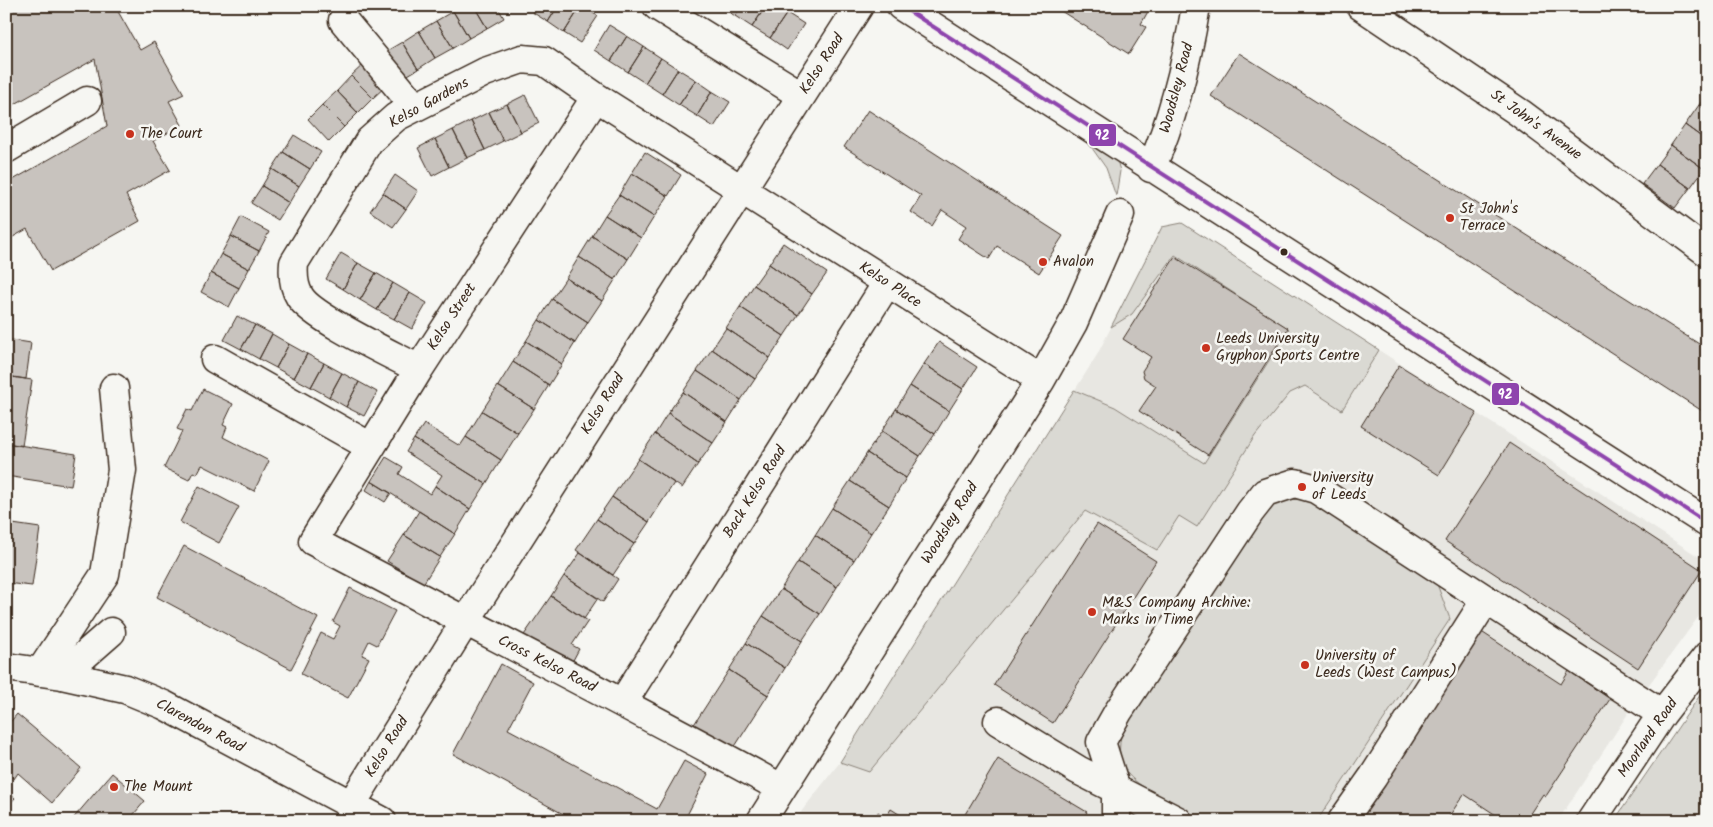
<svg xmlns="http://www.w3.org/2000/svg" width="1713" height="827" font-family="Kalam,sans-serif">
	<rect width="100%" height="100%" fill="#f6f6f2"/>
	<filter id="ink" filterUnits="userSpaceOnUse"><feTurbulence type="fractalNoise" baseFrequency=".02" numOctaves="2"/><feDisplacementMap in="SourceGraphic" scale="10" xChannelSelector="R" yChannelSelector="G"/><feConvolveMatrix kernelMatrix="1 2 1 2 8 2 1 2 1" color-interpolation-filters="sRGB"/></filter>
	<g filter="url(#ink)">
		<!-- built -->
		<path fill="#e8e7e2" d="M1182 223 1707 562V605L1629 712 1558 821H794L840 762 1097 355 1162 227Z"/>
		<!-- green -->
		<path fill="#dad9d3" stroke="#8a8278" d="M1087 141 1117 160 1120 171 1116 196 1106 168Z
			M1182 223 1379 350 1342 410 1305 386 1290 393 1255 436 1197 527 1179 516 1157 550 1085 511 869 772 840 762 1074 390 1115 407 1204 463 1289 329 1175 255 1132 314 1111 327 1162 227Z
			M1286 499 1307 500 1437 584 1450 619 1317 821H1148L1167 801C1132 780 1111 773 1123 727L1264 510Z
			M1707 685V821H1614Z"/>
		<!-- building -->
		<path fill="#c8c3be" stroke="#3b2a1e" d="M6 6H119L116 8 140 50 154 42 184 94 169 101 182 125 153 141 170 170 126 195 140 221 51 271 27 229 6 241V184L107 126 95 59 6 109Z
			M462 6H474L487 28 469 38 453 11Z
			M474 6H497L504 18 487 28Z
			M535 6H558L548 22 532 12Z
			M558 6H581L564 33 548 22Z
			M581 6 598 16 580 43 564 33Z
			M721 6H741L735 16Z
			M741 6H766L752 27 735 16Z
			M766 6H776L787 13 770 38 752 27Z
			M1053 6H1151L1141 24 1146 27 1129 54Z
			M1440 6H1501L1440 10Z
			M453 11 469 38 453 48 436 21Z
			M787 13 804 24 787 50 770 38Z
			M436 21 453 48 435 58 419 31Z
			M609 25 627 36 611 61 594 50Z
			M419 31 435 58 418 69 402 42Z
			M627 36 644 47 628 72 611 61Z
			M402 42 418 69 401 79 385 52Z
			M644 47 661 58 645 83 628 72Z
			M1239 53 1707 349V414L1211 96Z
			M661 58 678 69 662 94 645 83Z
			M366 62 388 84 373 98 351 76Z
			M678 69 696 80 679 105 662 94Z
			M351 76 373 98 358 113 337 91Z
			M696 80 712 91 697 116 679 105Z
			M337 91 358 113 344 127 322 105Z
			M712 91 730 102 714 127 697 116Z
			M1707 94V111L1699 105Z
			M525 95 539 123 521 132 507 104Z
			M507 104 521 132 503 141 489 112Z
			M322 105 344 127 329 142 308 119Z
			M1699 105 1707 111V141L1685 125Z
			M868 110 1063 236 1039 273 997 246 989 259 958 239 966 226 942 210 932 226 911 212 921 196 844 147Z
			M489 112 503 141 485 150 471 121Z
			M471 121 485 150 467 158 453 130Z
			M1685 125 1707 141V164L1704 169 1671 145Z
			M453 130 467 158 449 167 435 139Z
			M294 135 321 152 310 169 283 152Z
			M435 139 449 167 432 176 418 148Z
			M1671 145 1704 169 1690 188 1657 164Z
			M283 152 310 169 299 186 272 169Z
			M645 152 681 175 668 196 632 173Z
			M1657 164 1690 188 1675 208 1642 184Z
			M272 169 299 186 289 203 262 186Z
			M632 173 668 196 654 217 619 195Z
			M395 175 418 191 406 209 383 193Z
			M262 186 289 203 278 220 251 203Z
			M383 193 406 209 393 227 370 211Z
			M619 195 654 217 641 238 605 215Z
			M605 215 641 238 628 259 592 236Z
			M241 217 269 232 259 251 231 236Z
			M231 236 259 251 249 269 221 254Z
			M592 236 628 259 615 280 579 257Z
			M783 243 827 273 812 294 769 264Z
			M341 253 358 263 343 289 326 279Z
			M221 254 249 269 239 288 211 273Z
			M579 257 615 280 602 301 566 278Z
			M1175 257 1288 328 1208 455 1139 411 1156 386 1144 378 1142 371 1151 357 1123 339Z
			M358 263 376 273 360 300 343 289Z
			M769 264 812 294 798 315 754 285Z
			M211 273 239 288 229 307 201 292Z
			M376 273 393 283 377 310 360 300Z
			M566 278 602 301 588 322 552 299Z
			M393 283 410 293 394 319 377 310Z
			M754 285 798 315 784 336 740 307Z
			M410 293 427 303 412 329 394 319Z
			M552 299 588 322 575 343 539 320Z
			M740 307 784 336 770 358 726 328Z
			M237 316 255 325 241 349 224 340Z
			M539 320 575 343 562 364 526 341Z
			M255 325 272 334 259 359 241 349Z
			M726 328 770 358 755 379 712 349Z
			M272 334 289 344 276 368 259 359Z
			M6 339 31 343 26 379 6 376Z
			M526 341 562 364 549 385 513 362Z
			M939 342 977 367 963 389 924 364Z
			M289 344 307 354 294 378 276 368Z
			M712 349 755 379 741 400 697 371Z
			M307 354 324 363 311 387 294 378Z
			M513 362 549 385 534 409 498 386Z
			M324 363 342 373 329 397 311 387Z
			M924 364 963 389 949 411 910 386Z
			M1399 365 1477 413 1439 475 1361 426Z
			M697 371 741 400 727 422 683 392Z
			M342 373 359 382 346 407 329 397Z
			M6 376 32 380 22 446 6 443Z
			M359 382 377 392 364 416 346 407Z
			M498 386 534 409 518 433 482 411Z
			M910 386 949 411 935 434 896 409Z
			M203 389 233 404 223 425 227 427 223 437 269 461 254 491 202 465 197 474 193 472 189 480 164 468 182 431 177 429 187 409 192 411Z
			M683 392 727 422 713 443 668 413Z
			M896 409 935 434 920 456 882 431Z
			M482 411 518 433 501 460 466 437Z
			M668 413 713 443 698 464 655 434Z
			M424 424 460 446 466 437 501 460 486 484 414 439Z
			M882 431 920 456 906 478 867 453Z
			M655 434 698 464 682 488 638 459Z
			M414 439 486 484 470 509 435 486 442 475 406 452Z
			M6 443 76 454 71 486 6 476Z
			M1509 443 1702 570 1638 668 1445 541Z
			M867 453 906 478 889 506 850 481Z
			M386 457 403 467 399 474 430 494 435 486 470 509 455 534 371 481Z
			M638 459 674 483 649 522 612 497Z
			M371 481 391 493 385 502 366 490Z
			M850 481 889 506 871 533 832 508Z
			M199 486 239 507 219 543 180 522Z
			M612 497 649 522 634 544 597 519Z
			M832 508 871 533 854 560 815 535Z
			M419 511 455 534 440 557 404 535Z
			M597 519 634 544 613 575 576 550Z
			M6 523 40 528 32 586 6 583Z
			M1097 524 1156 561 1053 723 994 685Z
			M404 535 440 557 423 584 387 561Z
			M815 535 854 560 837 587 798 562Z
			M184 546 318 618 291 669 157 597Z
			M580 553 618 579 603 602 564 576Z
			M798 562 837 587 820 614 781 589Z
			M564 576 598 598 584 619 551 596Z
			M350 588 395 611 377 645 369 641 362 655 369 658 348 698 301 674 321 633 333 639 340 626 333 622Z
			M781 589 820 614 802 641 763 616Z
			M551 596 588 621 572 645 579 649 571 664 522 638Z
			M763 616 802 641 785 668 746 643Z
			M1477 629 1561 684 1569 671 1610 699 1546 796 1543 794 1525 821H1505L1464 794 1446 821H1352Z
			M746 643 785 668 768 695 729 670Z
			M501 664 533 682 508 729 657 809 684 761 708 774 684 821H576L453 754Z
			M729 670 768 695 732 751 693 726Z
			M17 714 81 768 52 803 18 773 14 779 6 772V727Z
			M998 759 1087 812 1082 821H972L964 816Z
			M112 773 145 801 128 821H71Z
			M6 791 15 798 6 808Z
			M891 809 910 821H873L878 812 886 817Z"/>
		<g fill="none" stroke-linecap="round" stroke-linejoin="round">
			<!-- minor casing -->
			<g stroke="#3b2a1e" stroke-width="31">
				<path id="minor" d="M657 6 801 95
					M901 6 1707 523
					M1361 6 1520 113 1707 252
					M343 20 415 107
					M596 97 419 369 313 541C469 624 626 703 781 788
					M6 149 87 101
					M1151 168C1174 117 1187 61 1196 6
					M215 359 371 447
					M419 369C393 355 313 318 300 297 293 286 293 274 294 263L369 141 396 117 485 72 522 59 544 61 596 97 1041 380
					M6 667 62 675 125 689 164 705 382 821
					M40 672 105 574 122 470 114 388
					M62 675 111 632
					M623 702 887 283
					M998 721 1078 770 1178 821
					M351 805 465 622 859 6
					M761 821 1041 380 1073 323 1120 215
					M1116 821V789L1101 742 1118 712 1250 512 1265 493 1295 483 1316 489 1662 714
					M1342 821 1373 777 1485 601
					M1591 821 1662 714 1707 656"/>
			</g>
			<!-- minor -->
			<use href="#minor" stroke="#f6f6f2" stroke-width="28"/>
			<!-- bus-1 casing -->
			<g stroke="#f6f6f2" stroke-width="8">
				<path id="bus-1" d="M901 6 1707 523"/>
			</g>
			<!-- bus-1 -->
			<use href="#bus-1" stroke="#8e44ad" stroke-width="4"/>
		</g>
	</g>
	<!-- markers -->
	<g fill="#c8321e" stroke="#f6f6f2" stroke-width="2">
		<circle cx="130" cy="134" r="5"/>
		<circle cx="1450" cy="218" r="5"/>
		<circle cx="1043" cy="262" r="5"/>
		<circle cx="1206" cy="348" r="5"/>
		<circle cx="1302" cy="487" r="5"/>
		<circle cx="1092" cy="612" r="5"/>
		<circle cx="1305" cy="665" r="5"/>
		<circle cx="114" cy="787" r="5"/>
	</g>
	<circle fill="#3b2a1e" stroke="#f6f6f2" stroke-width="2" cx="1284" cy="252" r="4.5"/>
	<g text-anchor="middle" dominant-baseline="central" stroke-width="5" stroke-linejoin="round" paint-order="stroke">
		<!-- street labels -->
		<g font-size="15" fill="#3b2a1e" stroke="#f6f6f2">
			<text transform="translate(822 64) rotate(-57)">Kelso Road</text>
			<text transform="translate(1177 88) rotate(-75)">Woodsley Road</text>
			<text transform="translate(429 103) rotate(-29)">Kelso Gardens</text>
			<text transform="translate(1536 125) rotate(36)">St John's Avenue</text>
			<text transform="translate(890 285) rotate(33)">Kelso Place</text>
			<text transform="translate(452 317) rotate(-57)">Kelso Street</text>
			<text transform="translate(603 404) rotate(-58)">Kelso Road</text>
			<text transform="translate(755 492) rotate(-58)">Back Kelso Road</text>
			<text transform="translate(950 523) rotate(-58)">Woodsley Road</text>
			<text transform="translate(547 664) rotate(27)">Cross Kelso Road</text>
			<text transform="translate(200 726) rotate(28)">Clarendon Road</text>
			<text transform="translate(1648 738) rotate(-55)">Moorland Road</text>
			<text transform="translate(387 747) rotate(-58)">Kelso Road</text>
		</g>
		<!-- poi labels -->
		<g font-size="15" fill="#3b2a1e" stroke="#f6f6f2" text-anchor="start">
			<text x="140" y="134">The Court</text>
			<text x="1460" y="209">St John's<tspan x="1460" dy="17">Terrace</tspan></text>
			<text x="1053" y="262">Avalon</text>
			<text x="1216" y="339">Leeds University<tspan x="1216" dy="17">Gryphon Sports Centre</tspan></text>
			<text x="1312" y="478">University<tspan x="1312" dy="17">of Leeds</tspan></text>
			<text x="1102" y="603">M&amp;S Company Archive:<tspan x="1102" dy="17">Marks in Time</tspan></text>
			<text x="1315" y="656">University of<tspan x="1315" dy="17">Leeds (West Campus)</tspan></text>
			<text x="124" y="787">The Mount</text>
		</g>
	</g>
	<g stroke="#f6f6f2" stroke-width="2">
		<rect x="1088" y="123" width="29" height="24" rx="5" fill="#8e44ad"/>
		<rect x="1491" y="382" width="29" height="24" rx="5" fill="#8e44ad"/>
	</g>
	<g font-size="14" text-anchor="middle" font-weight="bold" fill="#fff">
		<text x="1102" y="140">92</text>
		<text x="1505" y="399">92</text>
	</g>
	<!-- margin -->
	<rect width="1713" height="827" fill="none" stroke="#f6f6f2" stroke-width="25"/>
	<rect x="12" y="12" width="1688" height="802" fill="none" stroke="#3b2a1e" stroke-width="2" filter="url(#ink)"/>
</svg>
